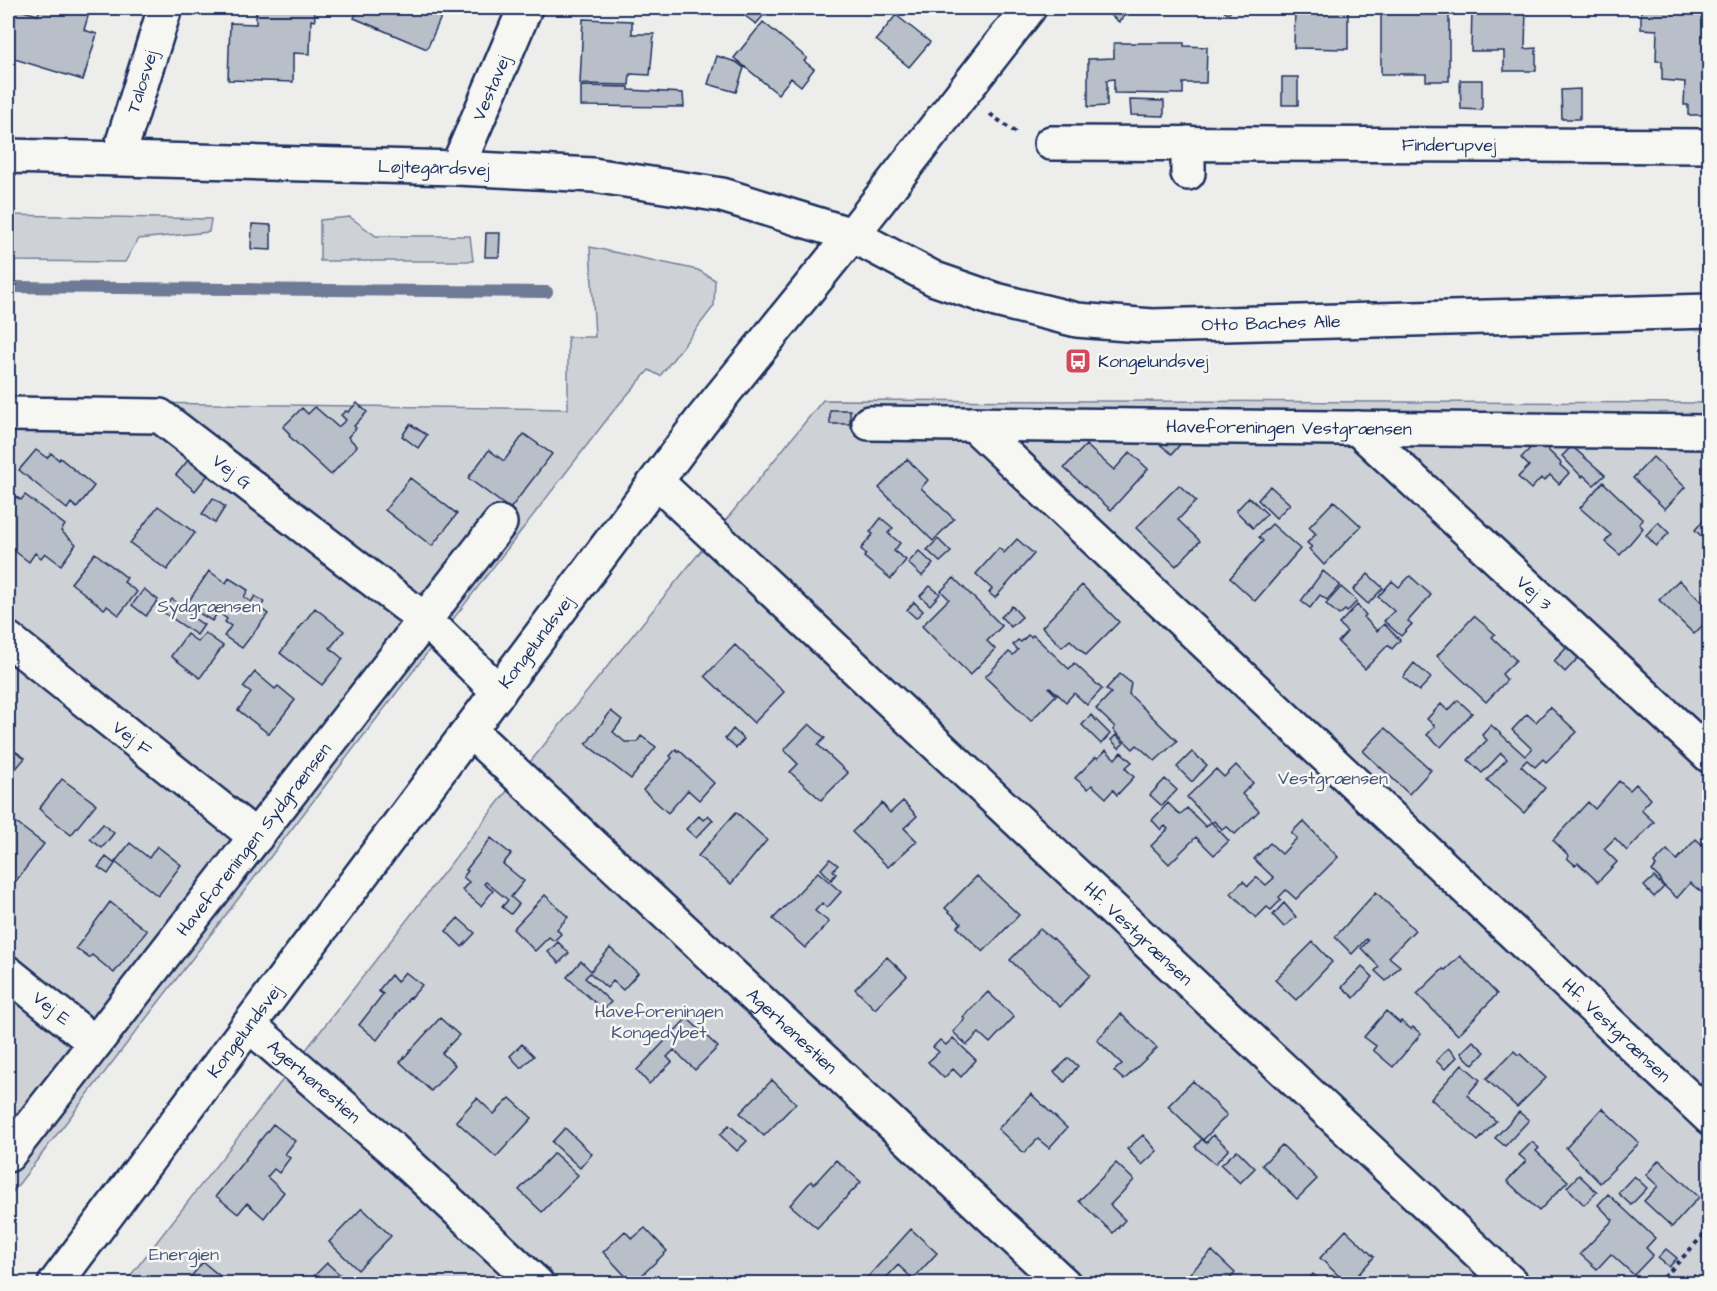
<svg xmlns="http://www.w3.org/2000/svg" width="1717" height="1291" font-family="'Architects Daughter',sans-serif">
	<rect width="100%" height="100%" fill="#edeeec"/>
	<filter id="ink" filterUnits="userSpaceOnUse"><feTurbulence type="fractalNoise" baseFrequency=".0167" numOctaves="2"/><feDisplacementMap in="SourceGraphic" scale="12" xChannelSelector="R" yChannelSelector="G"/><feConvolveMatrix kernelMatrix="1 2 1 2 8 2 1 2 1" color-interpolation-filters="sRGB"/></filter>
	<g filter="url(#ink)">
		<!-- green -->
		<path fill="#ced2d7" stroke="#74809a" stroke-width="1.5" d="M8 215 211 219 209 232 138 239 125 262 8 261Z
			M350 217 376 236H470L473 261H320V220Z
			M590 247 698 270 715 280 714 306 660 376 649 370 614 410 8 1198V401L568 409V337H595Z
			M823 400 1709 403V1283L124 1284 518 777Z"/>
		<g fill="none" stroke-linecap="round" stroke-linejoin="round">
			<!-- stream -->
			<path stroke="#6e7a96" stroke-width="12" d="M8 287 547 292"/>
		</g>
		<!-- building -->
		<path fill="#b9bfc8" stroke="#1b2f5e" stroke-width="1.5" d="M40 8H72L89 13 84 30 97 34 83 80 8 57V37L16 9 38 15Z
			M256 8H314L315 21 311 20 310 54 293 53V82L228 80 230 23 256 24Z
			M359 8H445L427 49 354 18Z
			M739 8H770L756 24 737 10Z
			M1107 8H1130L1119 22 1105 11Z
			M1220 8H1234L1228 14Z
			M1295 8H1348V49L1294 48Z
			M1381 8H1446L1449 10V81H1426V74H1381Z
			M1472 8H1526L1525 49 1536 48V71H1504V51H1471Z
			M1641 8H1710V115H1688V105H1684L1685 82 1662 80V61H1656L1657 30 1641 29Z
			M896 15 930 42 909 67 876 40Z
			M583 19 632 21V34H654L650 75 630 74 629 85 580 84Z
			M763 22 807 58 804 61 814 69 801 86 791 78 778 94 734 58Z
			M1114 43H1184V46L1207 47 1206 83H1183V94L1114 93V79L1107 80V106L1088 107V59L1114 58Z
			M717 56 736 62 744 68 736 92 708 84Z
			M1282 77H1298V105H1282Z
			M1460 80H1482V110L1461 109Z
			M581 86 629 87V90L683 93 684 107 581 106Z
			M1580 89V119H1562L1561 90Z
			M1130 100 1164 101V116L1131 115Z
			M252 224 271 225V250L251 249Z
			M486 233H500L499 257H485Z
			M357 403 367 412 354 426 356 428 348 437 357 446 331 475 289 436 290 434 283 427 302 408 308 414 315 407 338 427 346 420 341 415 346 411 348 412Z
			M830 410H850V424H830Z
			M410 424 427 435 418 448 402 436Z
			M1168 431 1182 442 1172 454 1158 443Z
			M524 434 552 454 510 509 468 478 489 450 504 461Z
			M1538 440 1553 445 1548 450 1561 463 1560 465 1569 473 1559 484 1550 475 1544 481 1541 478 1531 489 1518 477 1529 466 1521 458Z
			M1562 440 1578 447 1575 449 1605 475 1594 485 1583 475 1582 477 1562 456 1570 448Z
			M1086 445 1114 470 1130 452 1148 469 1111 510 1064 468Z
			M36 450 47 458 51 453 59 460 60 458 94 486 77 508 71 503 67 509 19 470Z
			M1653 457 1685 487 1665 509 1633 478Z
			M189 459 208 475 195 491 176 475Z
			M907 459 928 480 921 488 954 519 933 541 879 488Z
			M410 478 457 514 432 546 385 510Z
			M1603 482 1643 520 1639 524 1643 528 1620 555 1605 542 1611 535 1580 508Z
			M1179 485 1196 501 1178 520 1200 541 1176 566 1136 528Z
			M1270 486 1290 504 1276 518 1258 500Z
			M8 492 21 500 25 495 65 525 61 531 76 544 61 565 45 553 41 558 35 553 29 562 8 546V518L10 515 8 514Z
			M1249 497 1267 514 1253 528 1236 511Z
			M213 498 225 507 215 523 202 514Z
			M1334 501 1361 526 1324 565 1309 549 1312 547 1307 543 1316 534 1309 527Z
			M158 506 195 533 167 570 130 543Z
			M1710 512V545L1695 530Z
			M881 518 893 528 888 533 900 543 894 551 906 560 891 579 864 557 866 554 861 549 873 534 870 532Z
			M1658 522 1669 533 1656 546 1646 535Z
			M1272 524 1300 549 1255 601 1230 578 1263 541 1259 537Z
			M938 539 951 552 940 562 927 550Z
			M1017 539 1034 554 995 598 989 593 992 589 976 574 999 548 1004 553Z
			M919 551 933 564 922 576 908 563Z
			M95 553 127 578 124 582 137 592 119 615 107 606 104 609 71 583Z
			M209 571 226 583 229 578 248 590 244 597 251 602 255 596 264 602 260 608 268 614 242 648 224 636 231 626 225 622 227 619 218 612 212 621 186 605Z
			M1323 571 1340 585 1327 600 1320 595 1310 608 1301 601Z
			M1368 574 1383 588 1368 604 1353 590Z
			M1410 576 1431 595 1408 621 1412 624 1401 636 1384 621 1394 611 1378 597 1392 581 1399 587Z
			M954 578 1002 626 987 641 995 649 970 675 922 626 949 599 941 591Z
			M1679 580 1710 610V618L1694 634 1659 600Z
			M1082 585 1119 622 1086 655 1070 640 1062 647 1042 627Z
			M930 586 940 594 930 605 920 596Z
			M1341 587 1357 601 1347 612 1345 610 1339 615 1326 604Z
			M144 589 158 600 146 616 132 605Z
			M172 599 191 612 189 615 204 625 197 635 163 612Z
			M914 602 923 611 916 618 907 610Z
			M1357 605 1366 615 1364 617 1377 631 1384 624 1400 640 1392 649 1388 645 1365 669 1338 642 1347 632 1339 624Z
			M1012 606 1022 617 1011 627 1001 617Z
			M315 608 344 631 330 648 343 659 322 685 280 653Z
			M1474 616 1495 634 1492 637 1516 660 1502 674 1507 680 1486 702 1437 656Z
			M205 633 223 646 200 678 171 656 187 634 198 642Z
			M1028 635 1031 637 1033 635 1069 669 1074 663 1102 689 1087 705 1074 693 1066 702 1050 687 1049 688 1056 695 1031 721 985 677 1009 652 1013 655 1018 650 1013 645 1018 640 1021 642Z
			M735 645 784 692 754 723 705 676Z
			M1569 645 1581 655 1565 672 1554 661Z
			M1414 663 1431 678 1419 691 1403 677Z
			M255 672 275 689 278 686 295 700 269 734 238 710 251 693 243 687Z
			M1120 674 1131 683 1129 694 1177 741 1155 761 1137 745 1133 749 1113 730 1115 727 1096 709 1111 693 1106 689Z
			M1458 700 1472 713 1441 747 1427 735 1435 726 1427 719 1441 704 1448 711Z
			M1550 707 1577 732 1546 762 1543 759 1535 767 1527 760 1521 766 1545 788 1524 813 1487 780 1507 759 1501 753 1482 773 1468 760 1487 740 1482 735 1491 725 1525 756 1532 749 1512 730 1527 714 1536 722Z
			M611 711 622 720 613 732 625 742H637L641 736 656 747 631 779 586 744Z
			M1091 715 1110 734 1101 744 1082 725Z
			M809 724 825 738 818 745 848 773 821 800 790 772 798 764 784 750Z
			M1385 728 1431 770 1409 794 1363 751Z
			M733 729 744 739 736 748 725 739Z
			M1116 735 1124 743 1119 748 1111 740Z
			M8 741 14 746 12 749 25 758 8 778Z
			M676 749 678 752 679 750 714 783 699 800 688 790 668 813 643 790 672 758 670 756Z
			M1106 750 1115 759 1121 752 1132 762 1125 768 1134 777 1117 795 1113 790 1106 798 1092 785 1088 789 1075 778 1096 757 1098 758Z
			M1192 752 1207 765 1192 782 1177 767Z
			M1236 765 1253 783 1242 794 1259 811 1235 834 1226 826 1222 829 1214 821 1212 823 1229 841 1214 855 1196 837 1169 864 1151 846 1168 829 1165 826 1161 830 1152 820 1168 803 1180 815 1187 808 1206 827 1211 822 1187 797 1216 769 1224 777Z
			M62 779 96 804 71 835 39 809Z
			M1165 779 1177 790 1162 806 1150 795Z
			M1619 781 1630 790 1636 784 1651 799 1641 810 1654 822 1627 851 1615 838 1604 849 1617 862 1598 882 1578 863 1575 865 1567 858 1569 856 1553 840 1588 802 1595 809Z
			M903 801 917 816 904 828 917 841 888 867 852 832 882 803 890 813Z
			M736 812 767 840 731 884 698 856Z
			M708 815 713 820 696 838 686 829 699 816 703 820Z
			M1303 821 1338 857 1296 899 1286 890 1279 897 1281 900 1271 910 1267 907 1256 918 1231 893 1243 881 1248 886 1257 877 1266 885 1274 878 1254 859 1270 843 1282 854 1297 838 1291 833Z
			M16 823 44 844 16 881 8 875V829L11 831Z
			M103 824 114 833 102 848 90 839Z
			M491 838 511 854 503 864 524 881 511 897 519 904 511 914 502 907 508 900 486 882 484 884 493 891 481 906 462 890 469 882 463 877 468 871 466 870Z
			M1696 839 1710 852V899L1690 883 1677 898 1660 882 1661 880 1652 871 1656 866 1654 863 1667 850 1677 860Z
			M130 843 149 858 157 846 181 865 158 896 115 862Z
			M106 857 115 864 108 874 98 867Z
			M830 859 838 865 833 870 836 874 831 880 821 869Z
			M818 872 841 892 827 908 822 903 815 911 829 922 805 948 773 919Z
			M977 876 1019 915 983 952 957 927 961 923 945 908Z
			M1654 877 1664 887 1654 897 1644 886Z
			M1376 892 1415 930 1389 957 1400 966 1386 981 1375 971 1379 967 1361 948 1368 941 1366 939 1352 954 1335 937Z
			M545 895 568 917 557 929 561 934 554 941 549 937 535 951 513 929Z
			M110 902 147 931 114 973 92 955 89 958 76 948Z
			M1284 903 1296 917 1284 927 1273 915Z
			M458 918 475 933 462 947 446 931Z
			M1040 929 1052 939 1053 938 1090 975 1060 1007 1010 960Z
			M558 942 569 953 559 963 548 952Z
			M1313 942 1332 962 1296 1000 1275 980Z
			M610 948 638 973 623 990 613 981 607 988 590 973 585 978 611 1002 603 1010 567 977 581 961 591 971Z
			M1460 956 1497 994 1458 1035 1417 994 1443 969 1445 970Z
			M887 957 907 976 875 1009 855 989Z
			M1362 966 1373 977 1354 998 1342 987Z
			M405 972 422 985 411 998 410 997 377 1040 359 1025 383 994 378 991 391 975 397 982Z
			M988 992 1014 1017 990 1043 979 1033 967 1045 953 1032 965 1019 963 1017Z
			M1386 1011 1400 1023 1401 1021 1411 1029 1413 1027 1421 1034 1393 1067 1373 1050 1376 1046 1364 1037Z
			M1121 1014 1157 1048 1124 1080 1114 1071 1122 1064 1097 1040Z
			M440 1018 459 1035 442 1053 455 1065 431 1091 400 1062Z
			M687 1018 718 1047 695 1070 674 1050 667 1057 672 1062 649 1084 637 1070Z
			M953 1038 976 1060 961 1077 953 1069 944 1078 928 1062 939 1052 933 1047 940 1040 946 1045Z
			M1473 1041 1485 1052 1473 1065 1461 1053Z
			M522 1044 534 1056 521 1068 510 1056Z
			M1448 1048 1457 1057 1445 1069 1436 1061Z
			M1514 1051 1518 1055 1520 1054 1546 1078 1517 1107 1486 1079Z
			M1069 1058 1078 1066 1065 1082 1054 1072Z
			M1462 1064 1480 1080 1467 1095 1496 1121 1478 1141 1431 1099Z
			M772 1080 796 1103 764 1136 740 1113Z
			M1193 1081 1227 1115 1203 1140 1206 1143 1213 1135 1229 1149 1215 1164 1195 1147 1202 1139 1168 1106Z
			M1031 1094 1067 1128 1049 1148 1038 1139 1024 1153 998 1129Z
			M477 1098 494 1114 510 1098 532 1118 496 1157 456 1121Z
			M1602 1108 1639 1143 1600 1183 1566 1148Z
			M1519 1112 1529 1120 1505 1146 1495 1138Z
			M273 1124 295 1141 285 1154 290 1158 279 1173 274 1169 267 1177 284 1192 264 1218 247 1203 238 1214 216 1196Z
			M729 1125 747 1141 737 1151 720 1135Z
			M565 1128 592 1154 580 1168 552 1142Z
			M1143 1135 1157 1151 1142 1165 1127 1149Z
			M1532 1142 1539 1148 1536 1151 1568 1181 1539 1211 1507 1181 1526 1161 1519 1155Z
			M1282 1145 1317 1179 1297 1199 1262 1165Z
			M1237 1150 1255 1168 1240 1183 1221 1165Z
			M554 1153 578 1175 542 1212 519 1190Z
			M836 1160 861 1182 817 1228 790 1205 811 1181 814 1184Z
			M1659 1160 1699 1197 1672 1227 1644 1201 1658 1186 1646 1175Z
			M1116 1163 1134 1180 1110 1205 1125 1220 1113 1233 1079 1201Z
			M1579 1175 1597 1192 1584 1205 1567 1187Z
			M1634 1176 1647 1188 1631 1205 1618 1193Z
			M1608 1194 1655 1238 1646 1248 1653 1255 1634 1275 1611 1254 1597 1269 1580 1254 1613 1220 1598 1205Z
			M362 1208 391 1236 358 1270 329 1242Z
			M645 1228 667 1251 633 1284 603 1252 625 1231 632 1239Z
			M911 1229 937 1253 913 1279 898 1265 886 1278 892 1284H868L865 1280Z
			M1346 1230 1374 1257 1350 1284H1332L1338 1275 1320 1258Z
			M1666 1249 1677 1258 1669 1267 1658 1258Z
			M1212 1251 1235 1273 1225 1284H1179Z
			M203 1262 221 1277 216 1284H185Z
			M327 1263 347 1281 345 1284H317L312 1278Z
			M1313 1274 1323 1284H1304Z
			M1408 1274 1418 1284H1399Z
			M1694 1275 1704 1284H1686Z"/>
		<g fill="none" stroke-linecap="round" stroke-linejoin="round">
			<!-- minor casing -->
			<g stroke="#1b2f5e" stroke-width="38">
				<g id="minor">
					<path id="s1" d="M1051 143 1710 146"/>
					<path d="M1188 143V173"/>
					<path id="s2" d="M8 156 457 168 593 175 722 195 852 235 935 279 996 300 1077 320 1152 326 1710 311"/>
					<path id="s3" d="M118 158 165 8"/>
					<path id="s4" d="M457 168 525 8"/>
					<path id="s5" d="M8 414 160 416 425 620"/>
					<path id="s6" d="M869 423 1710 432"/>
					<path id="s7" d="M973 424 1710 1118"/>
					<path id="s8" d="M1357 428 1710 756"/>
					<path id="s9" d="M657 482 1512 1284"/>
					<path d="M441 635 499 692"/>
					<path id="s10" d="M8 639 256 837"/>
					<path id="s11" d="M470 731 1064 1284"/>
					<path id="s12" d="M8 973 95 1043"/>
					<path id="s13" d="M249 1025 390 1147 537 1284"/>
					<path id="s14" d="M8 1155 500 523"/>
					<path id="s15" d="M55 1284 701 421 852 235 1029 8"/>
				</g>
			</g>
			<!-- path -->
			<path stroke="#1b2f5e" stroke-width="4" stroke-dasharray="4.5 4.5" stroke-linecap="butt" d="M990 114 1016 133
				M1658 1284 1710 1228"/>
			<!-- minor -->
			<use href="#minor" stroke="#f6f6f2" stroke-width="33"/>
		</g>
	</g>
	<!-- icons -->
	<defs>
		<g id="bus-square" transform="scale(1.35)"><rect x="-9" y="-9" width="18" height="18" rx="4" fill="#d1495b" stroke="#f6f6f2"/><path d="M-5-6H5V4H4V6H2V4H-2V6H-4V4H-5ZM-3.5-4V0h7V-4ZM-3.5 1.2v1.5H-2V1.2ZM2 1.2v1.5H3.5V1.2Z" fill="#fff"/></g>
	</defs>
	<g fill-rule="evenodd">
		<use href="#bus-square" x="1078" y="361"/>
	</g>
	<g text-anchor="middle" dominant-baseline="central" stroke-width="5" stroke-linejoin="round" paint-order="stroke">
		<!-- street labels -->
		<g font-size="18" fill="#1b2f5e" stroke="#f6f6f2">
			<text stroke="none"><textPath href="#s3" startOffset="80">Talosvej</textPath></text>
			<text stroke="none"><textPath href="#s4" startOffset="87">Vestavej</textPath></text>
			<text stroke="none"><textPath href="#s1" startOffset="398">Finderupvej</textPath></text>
			<text stroke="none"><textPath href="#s2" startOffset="426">Løjtegårdsvej</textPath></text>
			<text stroke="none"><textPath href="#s2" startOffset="1288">Otto Baches Alle</textPath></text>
			<text stroke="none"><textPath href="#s6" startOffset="420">Haveforeningen Vestgrænsen</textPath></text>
			<text stroke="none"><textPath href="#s5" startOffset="243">Vej G</textPath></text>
			<text stroke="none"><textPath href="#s8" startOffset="242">Vej 3</textPath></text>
			<text stroke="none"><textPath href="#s15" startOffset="802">Kongelundsvej</textPath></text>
			<text stroke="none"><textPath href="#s10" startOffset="159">Vej F</textPath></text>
			<text stroke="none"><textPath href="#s14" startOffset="400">Haveforeningen Sydgrænsen</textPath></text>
			<text stroke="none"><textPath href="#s9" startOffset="660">Hf. Vestgrænsen</textPath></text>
			<text stroke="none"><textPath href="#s12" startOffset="56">Vej E</textPath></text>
			<text stroke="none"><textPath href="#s11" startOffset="440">Agerhønestien</textPath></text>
			<text stroke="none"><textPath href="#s15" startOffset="316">Kongelundsvej</textPath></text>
			<text stroke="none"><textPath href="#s7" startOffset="884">Hf. Vestgrænsen</textPath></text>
			<text stroke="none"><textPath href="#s13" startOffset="86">Agerhønestien</textPath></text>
		</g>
		<!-- poi labels -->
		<g font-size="18" fill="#1b2f5e" stroke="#f6f6f2" text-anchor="start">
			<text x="1098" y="361">Kongelundsvej</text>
		</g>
		<!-- park labels -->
		<g font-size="18" fill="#48587c" stroke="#f6f6f2">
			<text x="209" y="606">Sydgrænsen</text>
			<text x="1333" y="778">Vestgrænsen</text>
			<text x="659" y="1011">Haveforeningen<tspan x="659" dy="21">Kongedybet</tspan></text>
			<text x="184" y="1254">Energien</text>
		</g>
	</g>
	<!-- margin -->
	<rect width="1717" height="1291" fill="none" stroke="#f6f6f2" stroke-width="30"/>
	<rect x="15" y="15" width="1687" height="1261" fill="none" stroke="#1b2f5e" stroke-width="2" filter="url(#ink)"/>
</svg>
